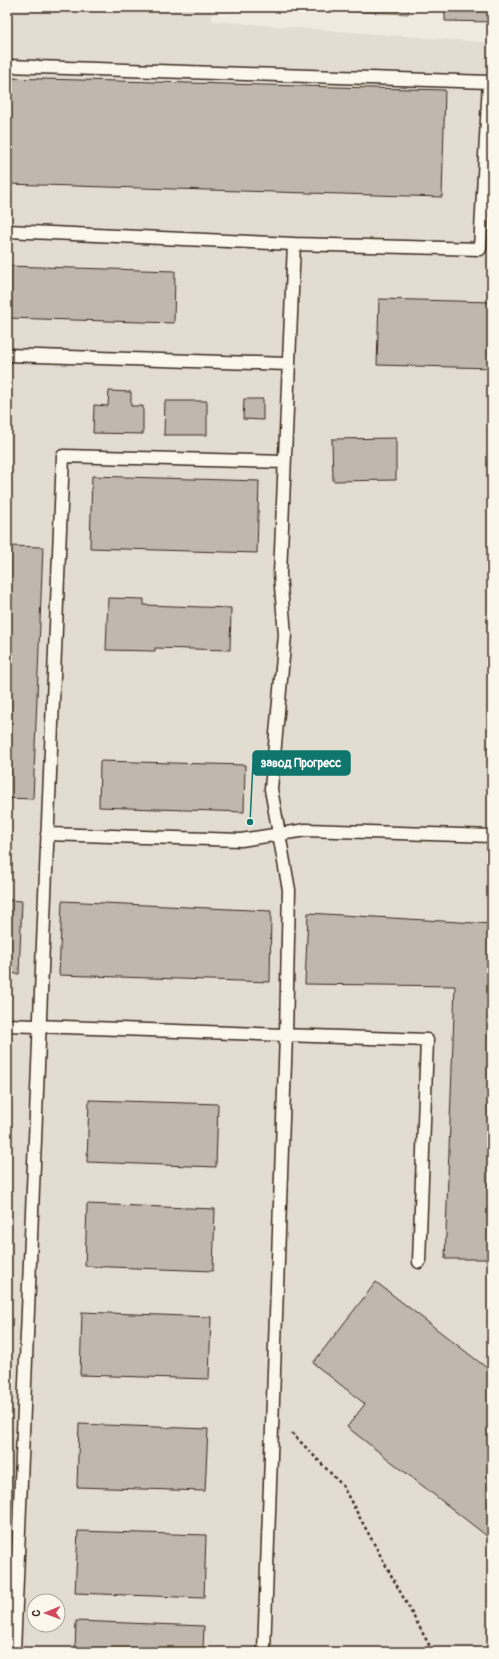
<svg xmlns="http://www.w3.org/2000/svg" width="499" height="1659" font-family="Pangolin,sans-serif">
	<rect width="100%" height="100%" fill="#f0ebe0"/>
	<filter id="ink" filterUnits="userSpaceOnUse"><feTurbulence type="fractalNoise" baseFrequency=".025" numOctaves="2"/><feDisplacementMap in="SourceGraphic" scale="8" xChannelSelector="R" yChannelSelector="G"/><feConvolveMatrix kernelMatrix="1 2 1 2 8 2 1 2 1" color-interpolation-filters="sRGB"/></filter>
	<g filter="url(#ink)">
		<!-- built -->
		<path fill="#e2dcd1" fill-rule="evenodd" d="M7 7H212V21L492 43V1652H7ZM34 1601H58V1625H34Z"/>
		<!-- green -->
		<path fill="#d5cec3" stroke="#887c70" d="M242 7H409L408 14Z"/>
		<!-- building -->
		<path fill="#c0b8ad" stroke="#3b2a1e" d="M445 7H492V22L445 21Z
			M7 78 445 90 442 197 7 184Z
			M7 266 175 271 174 323 7 318Z
			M379 299 492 302V368L377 365Z
			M109 391 131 392V406H143V434L93 433 94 405 108 406Z
			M244 399H263V420L243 419Z
			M165 401H207V435H164Z
			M396 438V480L333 481 332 439Z
			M92 476 259 481 257 553 90 548Z
			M7 546 43 547 33 799 7 798Z
			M108 598 144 599V605L231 608 230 650 155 648V651L106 650Z
			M100 761 245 765 244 812 99 807Z
			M7 900 22 901 19 974 7 973Z
			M62 901 271 911 270 982 59 975Z
			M308 913 492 924V1259H445L455 986 305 984Z
			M89 1100 218 1104 216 1167 87 1162Z
			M87 1204 215 1209 213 1271 85 1266Z
			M376 1282 492 1372V1540L347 1427 365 1404 313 1363Z
			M82 1312 211 1317 209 1379 80 1375Z
			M79 1424 208 1429 205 1491 77 1487Z
			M78 1531 206 1535 204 1598 75 1593Z
			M76 1621 204 1626 203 1652H75Z"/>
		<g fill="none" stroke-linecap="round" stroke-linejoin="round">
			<!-- service casing -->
			<g stroke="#3b2a1e" stroke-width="15">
				<path id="service" d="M7 66 489 82 480 249 294 244
					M7 231 294 244 280 574 285 635 271 789 289 890 286 1035 264 1652
					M7 355 288 364
					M47 834 241 840 306 830 492 836
					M7 1025 427 1040 419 1262
					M14 1652 63 456 284 462"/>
			</g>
			<!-- path -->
			<path stroke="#3b2a1e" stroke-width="2.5" stroke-dasharray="3 3" stroke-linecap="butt" d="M292 1433 342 1485 433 1652"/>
			<!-- service -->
			<use href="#service" stroke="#fbf7ec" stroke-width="12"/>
		</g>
	</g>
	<!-- callouts -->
	<path fill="none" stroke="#0f766e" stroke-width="1.5" d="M250 822L253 763"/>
	<circle fill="#0f766e" stroke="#fbf7ec" stroke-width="1.5" cx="250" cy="822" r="4"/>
	<rect fill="#0f766e" stroke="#0f766e" stroke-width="1.5" x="253" y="751" width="97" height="24" rx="4"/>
	<g font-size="12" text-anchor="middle" font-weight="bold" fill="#fff">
		<text x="301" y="767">завод Прогресс</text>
	</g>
	<!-- margin -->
	<rect width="499" height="1659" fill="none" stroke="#fbf7ec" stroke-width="24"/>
	<rect x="12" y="12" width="475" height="1635" fill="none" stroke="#3b2a1e" stroke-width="1.5" filter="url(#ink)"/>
	<!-- north arrow -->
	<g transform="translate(46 1613) rotate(269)"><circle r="19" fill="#fbf7ec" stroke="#aea59a"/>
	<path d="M0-3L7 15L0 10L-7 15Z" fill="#d1495b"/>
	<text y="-6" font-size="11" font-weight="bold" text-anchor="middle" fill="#3b2a1e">С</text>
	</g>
</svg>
